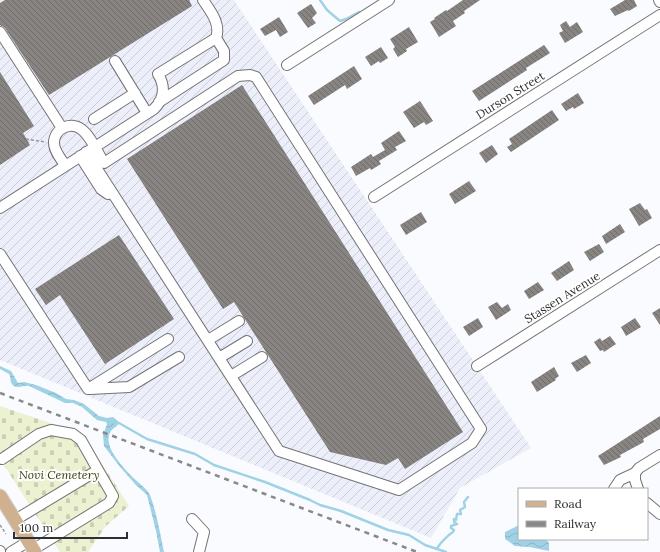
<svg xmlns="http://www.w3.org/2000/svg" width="660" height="552" font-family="Lora,serif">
	<defs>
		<pattern id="industrial-furrows" width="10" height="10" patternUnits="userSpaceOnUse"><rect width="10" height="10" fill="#eceffa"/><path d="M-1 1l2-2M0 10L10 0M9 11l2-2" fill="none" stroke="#cbcdd7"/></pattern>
		<pattern id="cemetery-stones" width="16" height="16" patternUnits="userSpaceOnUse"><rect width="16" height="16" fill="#ecf1d2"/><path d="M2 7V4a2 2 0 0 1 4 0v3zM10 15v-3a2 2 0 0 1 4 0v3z" fill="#cbcfb5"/></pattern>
		<pattern id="water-waves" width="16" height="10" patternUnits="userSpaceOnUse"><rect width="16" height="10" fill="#a0d2e6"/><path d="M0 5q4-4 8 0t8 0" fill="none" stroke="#8ab5c6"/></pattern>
		<pattern id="building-back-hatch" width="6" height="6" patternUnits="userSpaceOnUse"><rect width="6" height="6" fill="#878482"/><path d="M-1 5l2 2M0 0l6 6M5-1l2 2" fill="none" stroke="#6f6c6b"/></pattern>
	</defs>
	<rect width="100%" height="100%" fill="#fafbfe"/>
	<!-- industrial -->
	<path fill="url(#industrial-furrows)" d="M0 0H234L531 448 460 488 431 538 0 360Z"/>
	<!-- cemetery -->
	<path fill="url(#cemetery-stones)" d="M0 406 83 434 129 506 106 526 88 552H60L0 459Z"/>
	<!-- water -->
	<path fill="url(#water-waves)" d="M0 366 11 371 18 383 24 382 36 385 56 393 66 399 74 400 84 404 99 416 107 418 113 417 118 421 117 426C93 439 126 471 138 482 142 486 148 490 150 495 157 514 160 533 164 552H160L156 531 147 495 135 484 120 467 104 446 103 435 107 424 106 422 97 420 82 407 73 403H65L29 386C24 385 16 390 12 384 10 382 11 377 9 374L0 369Z
		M519 525V539H546L549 543V551L529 547 515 546 505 539V532Z"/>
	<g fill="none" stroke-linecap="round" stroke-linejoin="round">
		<!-- stream -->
		<path stroke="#a0d2e6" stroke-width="2.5" d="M320 0 327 10 340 21 346 19 359 12
			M115 424 119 423 147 439 195 454 214 465 265 482 310 500 320 505 341 511 388 530 409 535 425 545 446 552
			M437 549C439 544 448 535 453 532L454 530 451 528V526L457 524 454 522V519L456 520 457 514H461L460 510 465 507 464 502 468 497"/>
	</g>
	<!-- building -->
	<path fill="url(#building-back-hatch)" d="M5 0H189L192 6 49 95 5 28 0 25V3Z
		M463 0H480L464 11 465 13 453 21 456 26 439 37 430 22 435 19 434 18 446 10 447 11Z
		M625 0H634L637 6 629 11 628 10 615 16 610 9Z
		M311 4 317 13 312 18 316 23 308 28 297 13Z
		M279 17 288 32 280 37 276 30 265 36 260 29Z
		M566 21 570 27 577 22 583 32 565 43 559 33 563 31 560 25Z
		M409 27 418 42 406 49 407 51 398 57 393 49 395 47 390 39Z
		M544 45 550 53 526 68 527 70 479 101 472 91Z
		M381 47 388 58 380 63 379 61 371 66 365 57Z
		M354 66 362 79 347 89 345 85 314 105 308 96Z
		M0 72 34 126 23 133 30 145 0 165Z
		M242 85 463 432 405 469 398 458 386 465 330 452 234 302 223 309 127 159Z
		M578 93 584 103 574 109 573 107 566 111 561 104Z
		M420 101 433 121 426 125 424 122 414 128 403 112Z
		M552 110 559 120 511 152 507 147 512 144 509 139Z
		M399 131 406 141 395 147 397 150 379 161 381 164 371 170 370 168 356 176 351 167 371 154 373 157 385 150 381 143Z
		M492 145 498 154 486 163 479 153Z
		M469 181 476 191 455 204 449 194Z
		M640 203 645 210 647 209 652 218 639 226 629 209Z
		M421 212 427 222 406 235 400 225Z
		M620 224 625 232 606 244 602 236Z
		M119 235 174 319 105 364 60 295 46 305 35 289Z
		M599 244 604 252 590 261 584 252Z
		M569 261 574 270 557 281 551 273Z
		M538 282 544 290 529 299 524 291Z
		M497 302 502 308 508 304 511 310 496 320 488 307Z
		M660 308V325L652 313Z
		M478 318 483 327 469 336 463 327Z
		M635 318 641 327 626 336 621 327Z
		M610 336 616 344 604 352 603 350 600 351 594 342 600 338 602 341Z
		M586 355 591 363 577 372 571 363Z
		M554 367 559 376 555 379 556 380 537 392 531 382Z
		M660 416V429L643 439 644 442 620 455 621 457 604 465 598 456Z"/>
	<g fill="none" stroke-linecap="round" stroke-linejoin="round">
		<!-- minor casing -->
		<g stroke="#737377" stroke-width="12">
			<path id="minor" d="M203 0C211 12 221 24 216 38
				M659 0 660 2
				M0 32 62 128
				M115 61 147 113
				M287 65 389 0
				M94 119 135 93
				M80 156 101 189 108 194
				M65 165C61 159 54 151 54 143 54 129 70 121 81 129 90 135 98 153 104 163L238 76 250 75 256 77 481 429 472 443 399 490 279 451 86 152
				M374 197 660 15
				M0 208 154 109C164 99 166 87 158 74L216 38 224 51V60L159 102
				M0 254 88 389 168 339
				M208 340 239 321
				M219 358 247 341
				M477 366 660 250
				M231 376 262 357
				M90 389 129 387 179 357
				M2 459 39 434 51 430 73 434 81 440 98 470
				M614 489 620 480 635 473
				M638 489 635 480V473L639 468 660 455
				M647 503 660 514
				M192 519 204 532 199 552
				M15 520 98 470 113 496 109 503 34 549
				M0 551V552
				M11 552 29 541"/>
		</g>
		<!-- major casing -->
		<g stroke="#d5d5d6" stroke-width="15">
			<path id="major" d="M0 496 35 552"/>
		</g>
		<!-- path -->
		<path stroke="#969799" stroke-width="1.5" stroke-dasharray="3 2" stroke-linecap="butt" d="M26 139 46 142
			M0 525 6 534"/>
		<!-- minor -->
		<use href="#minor" stroke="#fff" stroke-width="10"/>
		<!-- major -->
		<use href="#major" stroke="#cfb08f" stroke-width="13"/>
		<!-- rail -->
		<path stroke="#89898b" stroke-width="2.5" stroke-dasharray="5 5" stroke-linecap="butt" d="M0 393 417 552"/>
	</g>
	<g text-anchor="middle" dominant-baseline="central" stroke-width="4" stroke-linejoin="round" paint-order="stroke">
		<!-- street labels -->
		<g font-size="12" fill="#2f2f30" stroke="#fff">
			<text transform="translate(510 95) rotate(-32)">Durson Street</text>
			<text transform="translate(562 297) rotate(-32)">Stassen Avenue</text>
		</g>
		<!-- park labels -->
		<g font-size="12" font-style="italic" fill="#393e0a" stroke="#fff">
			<text x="59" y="474">Novi Cemetery</text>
		</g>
	</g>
	<!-- legend -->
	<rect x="518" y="488" width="130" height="52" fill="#ffffff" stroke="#acacac"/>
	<rect x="526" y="501" width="20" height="6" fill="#cfb08f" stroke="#acacac"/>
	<text x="554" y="508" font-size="12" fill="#2f2f30">Road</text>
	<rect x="526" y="521" width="20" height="6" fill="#89898b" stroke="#acacac"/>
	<text x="554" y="528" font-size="12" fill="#2f2f30">Railway</text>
	<!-- scale -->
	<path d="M14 532v6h113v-6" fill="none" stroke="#2f2f30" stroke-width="2"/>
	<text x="20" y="532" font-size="12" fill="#2f2f30" stroke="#ffffff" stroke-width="3" paint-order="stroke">100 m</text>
</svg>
